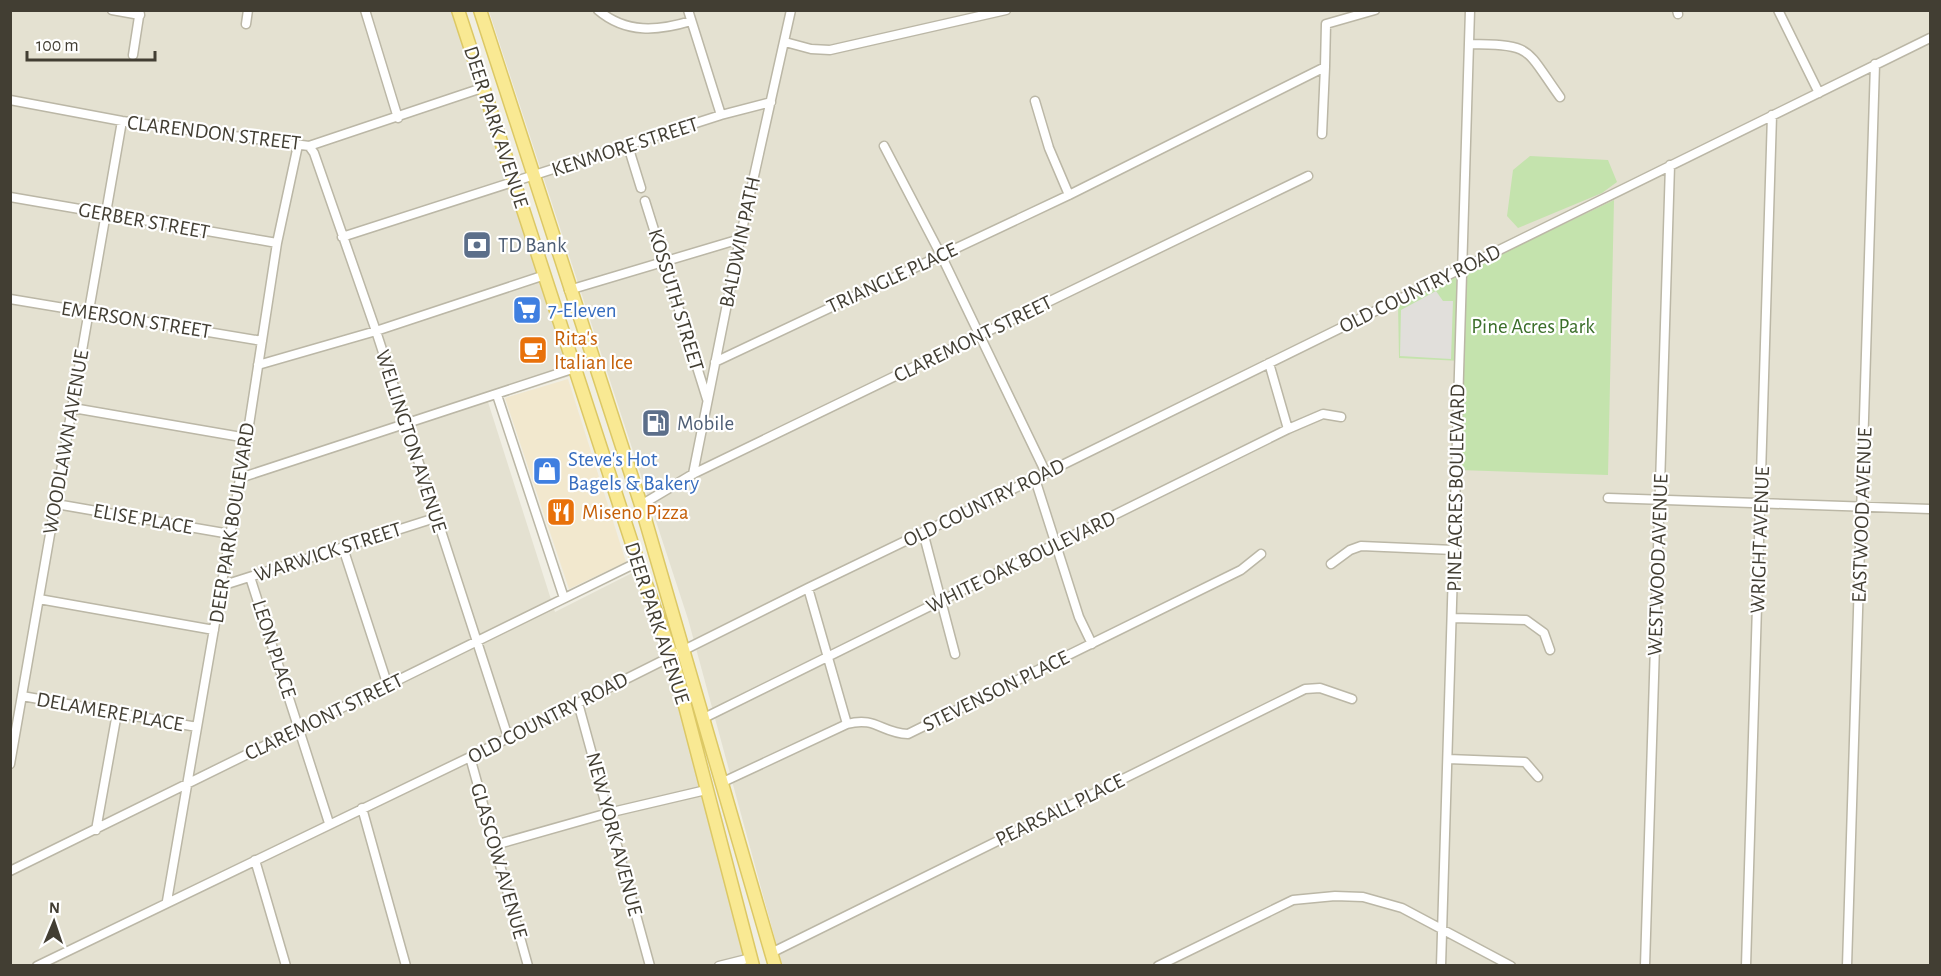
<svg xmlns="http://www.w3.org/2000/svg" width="1941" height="976" font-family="'Alegreya Sans',sans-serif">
	<rect width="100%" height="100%" fill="#f0eee3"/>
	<!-- residential -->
	<path fill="#e4e1d1" d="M10 11H451L573 375 488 402 555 612 632 573 670 676 749 965H11Z
		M489 11H1930V965H782L688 619Z"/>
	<!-- commercial -->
	<path fill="#f2e8ce" d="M568 379 626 562 569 589 505 398Z"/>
	<!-- green -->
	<path fill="#c4e3ad" d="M1530 156 1608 160 1617 182 1602 193 1518 228 1507 216 1513 170Z
		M1614 200 1608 475 1458 470 1462 361 1399 358 1398 304Z"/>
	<!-- parking -->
	<path fill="#e1dfdb" d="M1436 291 1443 301H1453L1451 359 1400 356 1401 310Z"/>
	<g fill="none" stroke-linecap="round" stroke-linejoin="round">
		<!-- street casing -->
		<g stroke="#bbb7a6" stroke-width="11">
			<path id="street" d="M112 10 140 15
				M365 10 398 118
				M598 10C626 34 658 31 691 21
				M688 10 721 115
				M1677 10 1678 14
				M1778 10 1819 93
				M246 24 248 10
				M785 42 811 49 830 50 1006 10
				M1469 44C1534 45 1524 47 1560 97
				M133 55 140 10
				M1325 67 1326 24 1375 10
				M10 100 122 121 309 146 482 88
				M1035 101 1049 148 1069 195
				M309 146 314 153 376 331 508 737
				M628 146 641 188
				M884 146 941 255 1046 473
				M10 197 277 243
				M645 201 707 399
				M342 237 721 115 771 102
				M569 290 740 239
				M10 299 262 341
				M715 362 1069 195 1325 67 1322 134
				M1269 363 1288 429
				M258 365 376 331 545 275
				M497 395 564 598
				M73 408 247 438
				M693 474 740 239 791 10
				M240 478 575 368
				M1035 479 1079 617 1092 644
				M1608 498 1930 509
				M56 504 230 534
				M641 505 693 474 1308 176
				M923 532 955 654
				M343 548 388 686
				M1331 564 1350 550 1361 546 1454 550
				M250 577 329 823
				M221 586 435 518
				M808 588 847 724
				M39 599 214 630
				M1453 618 1526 620 1544 633 1550 650
				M22 696 197 727
				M578 703 650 966
				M704 718 1288 429 1323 414 1341 417
				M470 757 528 966
				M1448 759 1525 762 1538 777
				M10 764 122 121
				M723 782 847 724C876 716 881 733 908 734L1241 570 1261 554
				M362 808 406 966
				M96 830 117 713
				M495 845 608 813 706 790
				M255 860 286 966
				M10 871 638 562
				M167 901 247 438 277 243 298 145
				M771 953 1305 689 1320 688 1352 699
				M37 966 470 757 808 588 1046 473 1930 38
				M719 966 751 958
				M1158 966 1293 900 1335 896 1363 897 1402 908 1511 966
				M1441 966 1470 10
				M1645 966 1670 165
				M1746 966 1772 115
				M1847 966 1875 64"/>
		</g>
		<!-- primary casing -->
		<g stroke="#dcc865" stroke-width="15">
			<path id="primary" d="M458 10 638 562 672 656 753 966
				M480 10 641 505 775 966"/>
		</g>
		<!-- street -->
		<use href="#street" stroke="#fff" stroke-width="8"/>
		<!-- primary -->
		<use href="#primary" stroke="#f9e993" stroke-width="12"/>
	</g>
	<!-- icons -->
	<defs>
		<g id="bank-square" transform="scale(1.5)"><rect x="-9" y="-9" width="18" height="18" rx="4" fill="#5c6f8a" stroke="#fff"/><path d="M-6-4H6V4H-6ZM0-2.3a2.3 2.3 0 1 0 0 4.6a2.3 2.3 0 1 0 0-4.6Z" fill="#fff"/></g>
		<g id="supermarket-square" transform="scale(1.5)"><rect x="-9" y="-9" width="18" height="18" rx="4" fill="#3f7fe0" stroke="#fff"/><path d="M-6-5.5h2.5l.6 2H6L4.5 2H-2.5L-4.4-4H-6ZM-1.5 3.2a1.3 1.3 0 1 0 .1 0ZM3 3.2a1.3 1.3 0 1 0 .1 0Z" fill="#fff"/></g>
		<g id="cafe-square" transform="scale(1.5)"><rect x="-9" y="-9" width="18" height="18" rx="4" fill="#e8710a" stroke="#fff"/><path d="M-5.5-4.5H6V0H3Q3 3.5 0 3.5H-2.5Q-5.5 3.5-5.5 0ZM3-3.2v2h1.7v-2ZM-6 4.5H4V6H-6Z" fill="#fff"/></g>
		<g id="fuel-square" transform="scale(1.5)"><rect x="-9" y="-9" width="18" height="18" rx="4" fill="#5c6f8a" stroke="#fff"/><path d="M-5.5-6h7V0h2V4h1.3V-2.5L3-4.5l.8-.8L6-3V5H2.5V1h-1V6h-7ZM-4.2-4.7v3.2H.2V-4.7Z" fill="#fff"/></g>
		<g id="shop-square" transform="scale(1.5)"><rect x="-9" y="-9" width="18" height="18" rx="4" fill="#3f7fe0" stroke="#fff"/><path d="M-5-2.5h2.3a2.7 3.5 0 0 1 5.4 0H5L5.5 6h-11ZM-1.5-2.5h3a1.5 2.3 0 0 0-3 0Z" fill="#fff"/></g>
		<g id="restaurant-square" transform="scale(1.5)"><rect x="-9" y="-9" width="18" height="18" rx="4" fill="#e8710a" stroke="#fff"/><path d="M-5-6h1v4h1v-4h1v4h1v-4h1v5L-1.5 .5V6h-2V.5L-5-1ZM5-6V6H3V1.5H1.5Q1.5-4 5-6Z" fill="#fff"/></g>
	</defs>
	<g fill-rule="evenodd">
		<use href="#bank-square" x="477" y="245"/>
		<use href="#supermarket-square" x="527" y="310"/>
		<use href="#cafe-square" x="533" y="350"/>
		<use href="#fuel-square" x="656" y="423"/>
		<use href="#shop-square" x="547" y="471"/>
		<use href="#restaurant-square" x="561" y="512"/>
	</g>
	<g text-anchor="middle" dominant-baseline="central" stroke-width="4.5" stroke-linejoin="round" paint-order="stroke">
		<!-- street labels -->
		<g font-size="21" fill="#423e33" stroke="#fff">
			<text transform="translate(496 127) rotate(72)">DEER PARK AVENUE</text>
			<text transform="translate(214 133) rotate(7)">CLARENDON STREET</text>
			<text transform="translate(625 147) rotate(-18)">KENMORE STREET</text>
			<text transform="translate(144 221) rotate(10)">GERBER STREET</text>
			<text transform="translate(740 242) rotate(-78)">BALDWIN PATH</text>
			<text transform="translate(892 278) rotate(-25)">TRIANGLE PLACE</text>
			<text transform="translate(1420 289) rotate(-26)">OLD COUNTRY ROAD</text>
			<text transform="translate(676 300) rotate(73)">KOSSUTH STREET</text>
			<text transform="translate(136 320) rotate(9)">EMERSON STREET</text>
			<text transform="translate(973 339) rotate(-26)">CLAREMONT STREET</text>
			<text transform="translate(411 441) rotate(72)">WELLINGTON AVENUE</text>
			<text transform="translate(66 442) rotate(-80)">WOODLAWN AVENUE</text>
			<text transform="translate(1456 488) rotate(-89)">PINE ACRES BOULEVARD</text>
			<text transform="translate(984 503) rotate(-26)">OLD COUNTRY ROAD</text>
			<text transform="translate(1862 515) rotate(-88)">EASTWOOD AVENUE</text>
			<text transform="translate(143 519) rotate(10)">ELISE PLACE</text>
			<text transform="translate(232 523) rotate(-81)">DEER PARK BOULEVARD</text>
			<text transform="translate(1760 540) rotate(-88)">WRIGHT AVENUE</text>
			<text transform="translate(328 552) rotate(-18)">WARWICK STREET</text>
			<text transform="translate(1021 562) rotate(-26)">WHITE OAK BOULEVARD</text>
			<text transform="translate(1658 565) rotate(-88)">WESTWOOD AVENUE</text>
			<text transform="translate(657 623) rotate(72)">DEER PARK AVENUE</text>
			<text transform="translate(274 649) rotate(72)">LEON PLACE</text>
			<text transform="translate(996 691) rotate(-26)">STEVENSON PLACE</text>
			<text transform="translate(110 712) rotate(10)">DELAMERE PLACE</text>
			<text transform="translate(324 717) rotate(-26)">CLAREMONT STREET</text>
			<text transform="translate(548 718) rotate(-27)">OLD COUNTRY ROAD</text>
			<text transform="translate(1060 810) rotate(-26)">PEARSALL PLACE</text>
			<text transform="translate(614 834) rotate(75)">NEW YORK AVENUE</text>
			<text transform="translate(499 861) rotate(74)">GLASCOW AVENUE</text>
		</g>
		<!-- service labels -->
		<g font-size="21" fill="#4e5e75" stroke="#fff" text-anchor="start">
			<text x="498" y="245">TD Bank</text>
			<text x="677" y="423">Mobile</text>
		</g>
		<!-- shop labels -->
		<g font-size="21" fill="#366cbe" stroke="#fff" text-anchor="start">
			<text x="548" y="310">7-Eleven</text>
			<text x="568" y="459">Steve's Hot<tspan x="568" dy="24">Bagels &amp; Bakery</tspan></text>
		</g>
		<!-- park labels -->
		<g font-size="21" fill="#3c6f2b" stroke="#fff">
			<text x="1533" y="326">Pine Acres Park</text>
		</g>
		<!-- food labels -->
		<g font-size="21" fill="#c56008" stroke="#fff" text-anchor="start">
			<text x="554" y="338">Rita's<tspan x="554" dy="24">Italian Ice</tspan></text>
			<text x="582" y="512">Miseno Pizza</text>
		</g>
	</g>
	<!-- border -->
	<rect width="1941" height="976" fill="none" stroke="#423e33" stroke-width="24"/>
	<!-- north arrow -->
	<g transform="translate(54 922) rotate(2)" stroke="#ffffff" stroke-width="4.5" paint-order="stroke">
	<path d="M0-4.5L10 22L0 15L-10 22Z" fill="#423e33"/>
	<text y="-9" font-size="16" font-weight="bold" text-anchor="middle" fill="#423e33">N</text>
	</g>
	<!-- scale -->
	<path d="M27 51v9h128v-9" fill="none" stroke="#423e33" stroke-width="3"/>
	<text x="36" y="51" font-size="18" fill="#423e33" stroke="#ffffff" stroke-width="4.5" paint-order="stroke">100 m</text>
</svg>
